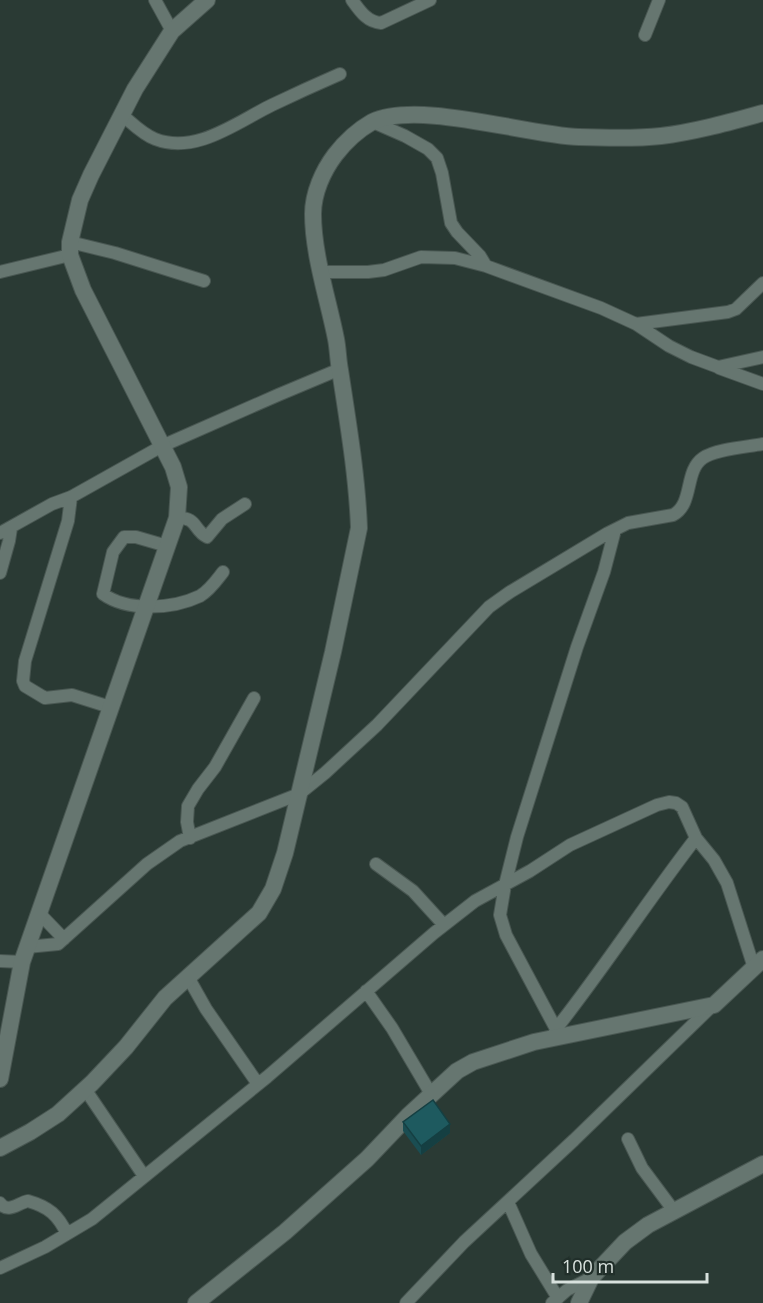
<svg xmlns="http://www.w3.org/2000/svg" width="763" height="1303" font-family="'Open Sans',sans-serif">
	<rect width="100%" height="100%" fill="#2a3a34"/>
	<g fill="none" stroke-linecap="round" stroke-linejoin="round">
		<!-- street casing -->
		<g stroke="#495752" stroke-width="14">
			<path id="street" d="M155 0 172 31
				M352 0C360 11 367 22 381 23L430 0
				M645 35 659 0
				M121 114C132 123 142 134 155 139 196 155 237 122 272 105 295 94 317 84 340 74
				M373 122 405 136 428 149 437 158 442 173 451 223 457 232 480 256 486 266
				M70 242 115 253 204 281
				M0 272 70 255
				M322 272H368L384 270 421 257 455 258 486 266 601 308 636 324 669 346 691 357 718 367 763 357
				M636 324 728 312 736 309 763 283
				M719 368 763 384
				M71 497 68 521 25 661 23 681 25 686 45 698 72 695 110 707
				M177 518C198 517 193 530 207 537L222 519 245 504
				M0 533 52 504 71 497 162 446 278 395 340 369
				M167 546 136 537H124L113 552 103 594C128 612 173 609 200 596 210 590 216 581 223 572
				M0 573 9 541 11 528
				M190 838 187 822 188 806 198 789 215 767 254 698
				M376 864 413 891 444 925
				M39 913 64 939
				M27 947 58 944 147 864 180 841 299 794 325 773 377 725 489 607 510 592 608 533 628 523 673 515C694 504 684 471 703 458 716 449 747 447 763 444
				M0 961 22 962
				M188 977 206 1009 258 1084
				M366 991 392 1028 431 1094
				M556 1029 506 935 500 915 505 885 517 837 577 647 604 572 615 530
				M554 1035 556 1029C605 967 648 900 696 838
				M85 1089 144 1176
				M628 1139 642 1168 674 1211
				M508 1202 531 1254 558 1298
				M0 1203C8 1214 18 1203 28 1201 49 1207 58 1215 67 1234
				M0 1268 45 1247 92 1219 267 1077 434 933 475 901 530 871 570 845 657 805 669 802 676 803 682 807 696 838 714 860 727 883 754 968
				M406 1303 464 1242 574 1140 713 1005
				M552 1303 567 1290 591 1278"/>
		</g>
		<!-- secondary casing -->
		<g stroke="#495752" stroke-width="18">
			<path id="secondary" d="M0 1079 22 962 177 518 179 487 173 467 83 290 70 255V242L80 200 91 175 135 89 172 31 207 0
				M0 1148 30 1132 58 1114 92 1083 126 1047 165 998 259 913 273 889 285 853 333 652 359 528C357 475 348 423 340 370 338 360 338 349 336 339 328 299 313 254 313 214 313 193 323 171 335 155 345 142 358 130 372 122 418 100 526 135 579 137 606 138 634 139 661 136 695 132 730 122 763 113
				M196 1303 285 1232 367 1159 408 1116 457 1071 473 1062 534 1042 714 1005 763 959
				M579 1303 591 1278 625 1242 648 1225 763 1164"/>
		</g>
		<!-- street -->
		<use href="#street" stroke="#667670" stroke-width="12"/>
		<!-- secondary -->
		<use href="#secondary" stroke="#667670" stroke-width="16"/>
	</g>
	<!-- wall -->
	<path fill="#1a4d52" d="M403 1122 450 1133 421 1155 403 1131Z"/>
	<!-- shaded-wall -->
	<path fill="#153f42" d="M450 1124V1133L421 1155V1146Z"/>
	<!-- building -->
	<path fill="#1e5a5f" stroke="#153f42" stroke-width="1.5" d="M433 1100 450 1124 421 1146 403 1122Z"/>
	<!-- scale -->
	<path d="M553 1273v9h154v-9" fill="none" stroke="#d8e1dd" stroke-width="3"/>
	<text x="562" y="1273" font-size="18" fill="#d8e1dd" stroke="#212f2a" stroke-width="4.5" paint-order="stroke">100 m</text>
</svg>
